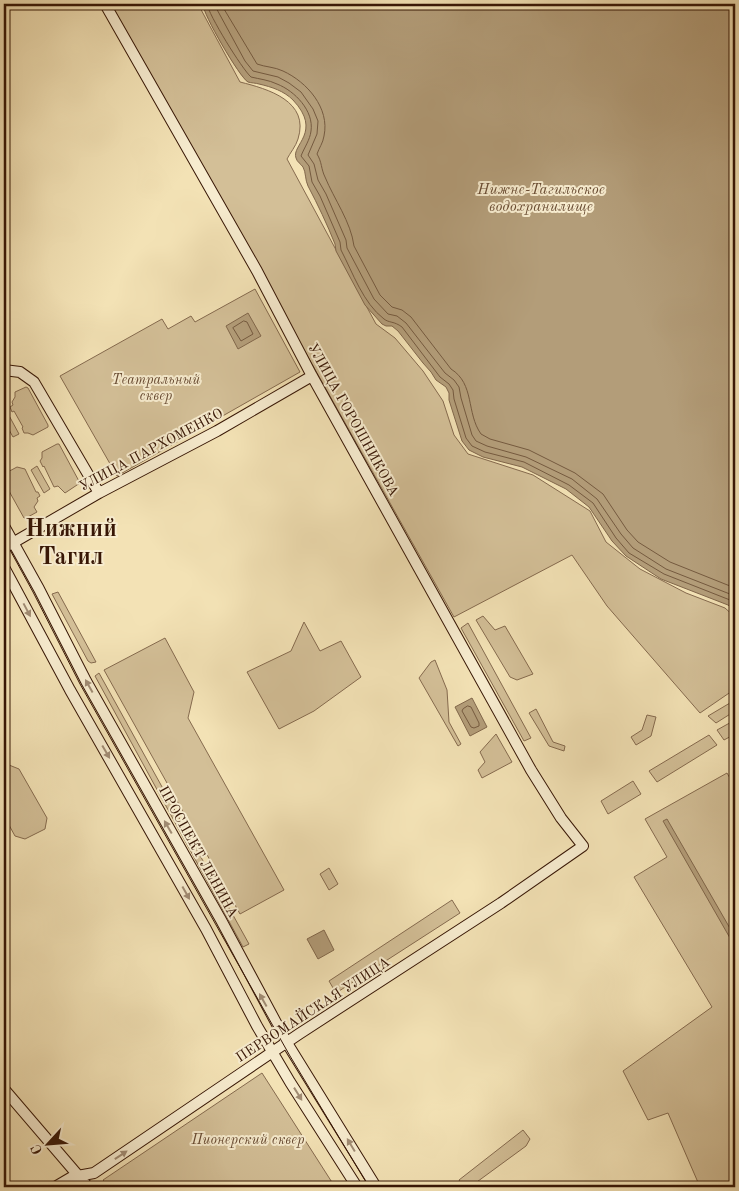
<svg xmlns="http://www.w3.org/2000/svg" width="739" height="1191" font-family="'Old Standard TT',serif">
	<rect width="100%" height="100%" fill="#f3e2b5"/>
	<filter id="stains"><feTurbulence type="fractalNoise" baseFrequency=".004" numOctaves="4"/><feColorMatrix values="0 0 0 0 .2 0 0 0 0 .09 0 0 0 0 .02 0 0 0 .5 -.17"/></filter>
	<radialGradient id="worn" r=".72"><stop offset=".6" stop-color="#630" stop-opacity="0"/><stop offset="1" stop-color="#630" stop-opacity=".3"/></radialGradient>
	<!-- green -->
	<path fill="#d3bf97" stroke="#856a4e" d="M110 4H198L240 82C268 89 310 101 298 139 296 146 290 153 287 159L376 324 395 338 423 371 443 401 454 435 468 454 533 475 590 511 606 542 640 569 686 593 725 608 735 617V689L700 713 607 606 572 555 454 617Z
		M255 289 300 372 117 476 60 376 162 319 168 329 191 316 195 322Z
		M26 387 28 388 48 425V427L33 435 28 433H24L22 428 23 427 14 411 12 412 10 407 13 405 12 402 15 397V392Z
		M6 410 19 434 13 437 4 421V411Z
		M57 444H59L80 483 65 493 58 486 54 487 44 466 43 467 40 461 42 458V452Z
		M37 466 50 489 44 493 31 470Z
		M17 467 25 469 36 492H38L40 496 37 498 38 501 34 507 37 512 26 518H24L4 482V474Z
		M58 592 96 662 91 663 88 661 52 594Z
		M483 616 495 630 505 626 533 674 517 680 510 677 476 620Z
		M304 622 320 651 341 641 361 677 314 711 279 729 247 672 291 651Z
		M468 623 531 738 524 741 461 628Z
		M165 638 194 692 188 718 284 890 240 914 104 670Z
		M435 660 447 690 449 722 461 744 458 746 419 678 431 662Z
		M99 673 249 944 243 947 95 676Z
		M735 700V711L716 723 708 716Z
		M536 709 553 742 565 746 564 751 549 746 529 713Z
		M647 715 656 717 651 736 636 745 631 737 642 730Z
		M735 720V734L724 740 717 730Z
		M496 734 512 762 482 778 478 770 485 762 480 752Z
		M709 735 717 745 657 782 649 771Z
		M9 765 19 769 47 818 45 829 25 839 15 836 4 816V768Z
		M727 773 735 787V1187H700L668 1113 648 1120 623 1071 712 1007 634 877 667 857 645 819Z
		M633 781 641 794 608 814 601 801Z
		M329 868 338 884 329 890 320 874Z
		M452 900 460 913 336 993 329 981Z
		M262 1073 335 1187H109L103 1180Z
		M523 1130 530 1139 526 1146 470 1187H463L459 1180Z"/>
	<!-- water -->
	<path fill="#b39d79" stroke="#81674b" d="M203 4H735V612L728 605 661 579 626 556 612 541 589 507 566 489 522 467 483 457 469 450 462 441 449 400V393L446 387 436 380 431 372 423 363 398 331 392 326H386L382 324 365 305 336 251 335 244C327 224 318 205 308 186 305 180 306 172 303 167 301 164 297 162 296 158 291 145 323 132 293 100 284 91 272 87 259 84 256 83 251 83 248 82 240 78 202 13 203 4Z
		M248 313 261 336 238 349 226 326Z
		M472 698 487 727 470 736 455 707Z
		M667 819 735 937 734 945 663 821Z
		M324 930 334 950 318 959 307 939Z"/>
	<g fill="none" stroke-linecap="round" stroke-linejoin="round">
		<!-- shore -->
		<path stroke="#755a3f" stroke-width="1" d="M207 4C208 14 242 69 251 77 259 79 269 80 277 84 295 91 314 111 311 131 310 140 304 148 301 156L309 166 312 182 320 196 340 242 341 250C353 273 363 303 384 319 389 323 394 321 402 327L440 377 449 384 453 390 454 399 466 438 472 446 485 452 524 462 569 485 593 503 616 538 629 553 664 574 730 600 735 605
			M214 4 245 61 253 71 278 77 289 83 301 92 313 109 318 121 317 134 308 155 314 164 318 180 326 194 346 240 347 248 374 299 388 314 397 316 406 323 445 373 454 380 459 387 461 398 472 435 476 441 487 446 526 457 572 479 597 499 621 534 633 548 666 569 735 596
			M221 4 257 64C265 67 275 67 283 71 307 82 330 108 324 136 323 143 319 148 317 154 322 162 321 169 325 177 334 199 351 222 354 246L380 295 392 307 402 310 411 317 451 369C475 384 466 413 481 434L490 439 529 450 575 473 603 494 627 530 638 542 670 562 735 588
			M244 321 247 322 253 334 241 341 233 328Z
			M468 706 471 707 479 723V726L474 728 471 727 462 711 463 709Z"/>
		<!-- secondary casing -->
		<g stroke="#371605" stroke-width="12">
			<path id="secondary" d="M4 370 20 372 34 382 99 493
				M4 526 39 589 86 681 221 920 287 1043 376 1187
				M4 548 99 493 217 431 312 376
				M4 567 70 690 206 929 257 1026 290 1082 357 1187
				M4 1089 88 1187
				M55 1187 72 1177 94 1173 299 1034 501 903 583 846 561 818 531 770 312 376 257 271 105 4"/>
		</g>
		<!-- secondary -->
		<use href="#secondary" stroke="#f7eccf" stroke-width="10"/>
		<!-- tram -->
		<path stroke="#371605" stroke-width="1" d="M4 539 33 592 80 684 290 1056 369 1187"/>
	</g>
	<!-- one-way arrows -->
	<defs><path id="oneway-solid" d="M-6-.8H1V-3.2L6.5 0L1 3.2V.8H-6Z" transform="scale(1.25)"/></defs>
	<g fill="#a18c74">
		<use href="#oneway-solid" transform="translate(27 610) rotate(62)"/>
		<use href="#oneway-solid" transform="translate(89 686) rotate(-119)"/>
		<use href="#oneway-solid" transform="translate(106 752) rotate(60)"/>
		<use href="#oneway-solid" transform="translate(168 827) rotate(-120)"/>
		<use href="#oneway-solid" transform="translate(186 893) rotate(61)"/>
		<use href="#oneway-solid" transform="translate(263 1000) rotate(-119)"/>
		<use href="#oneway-solid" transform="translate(298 1094) rotate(58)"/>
		<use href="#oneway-solid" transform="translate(351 1145) rotate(-121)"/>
		<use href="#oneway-solid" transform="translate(121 1155) rotate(-34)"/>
	</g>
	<g text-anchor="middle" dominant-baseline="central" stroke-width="4" stroke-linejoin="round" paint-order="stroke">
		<!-- park labels -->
		<g font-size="14" font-style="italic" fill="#664931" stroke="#f7eccf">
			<text x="156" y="380">Театральный<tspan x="156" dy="16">сквер</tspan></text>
			<text x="248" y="1140">Пионерский сквер</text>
		</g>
		<!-- street labels -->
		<g font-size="14" fill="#371605" stroke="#f7eccf">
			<text transform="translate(353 420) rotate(61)">УЛИЦА ГОРОШНИКОВА</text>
			<text transform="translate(151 450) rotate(-28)">УЛИЦА ПАРХОМЕНКО</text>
			<text transform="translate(198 852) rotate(61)">ПРОСПЕКТ ЛЕНИНА</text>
			<text transform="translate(313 1010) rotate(-33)">ПЕРВОМАЙСКАЯ УЛИЦА</text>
		</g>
		<!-- water labels -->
		<g font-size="15" font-style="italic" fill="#694c33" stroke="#f7eccf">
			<text x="541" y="190">Нижне-Тагильское<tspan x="541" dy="17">водохранилище</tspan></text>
		</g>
		<!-- town labels -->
		<g font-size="24" font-weight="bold" fill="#371605" stroke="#f7eccf">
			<text x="71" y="530">Нижний<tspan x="71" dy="28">Тагил</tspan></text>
		</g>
	</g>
	<!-- margin -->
	<rect width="739" height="1191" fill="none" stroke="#f3e2b5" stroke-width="20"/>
	<rect x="5" y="5" width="729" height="1181" fill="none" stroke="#371605" stroke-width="2.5"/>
	<rect x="10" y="10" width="719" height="1171" fill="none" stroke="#371605"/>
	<!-- north arrow -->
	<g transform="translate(48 1144) rotate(244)" stroke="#f7eccf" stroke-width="4" paint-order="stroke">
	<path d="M0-4L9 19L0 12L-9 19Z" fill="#371605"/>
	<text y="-8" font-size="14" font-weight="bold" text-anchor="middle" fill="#371605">С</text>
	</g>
	<rect width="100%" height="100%" filter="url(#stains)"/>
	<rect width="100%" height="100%" fill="url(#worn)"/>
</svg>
